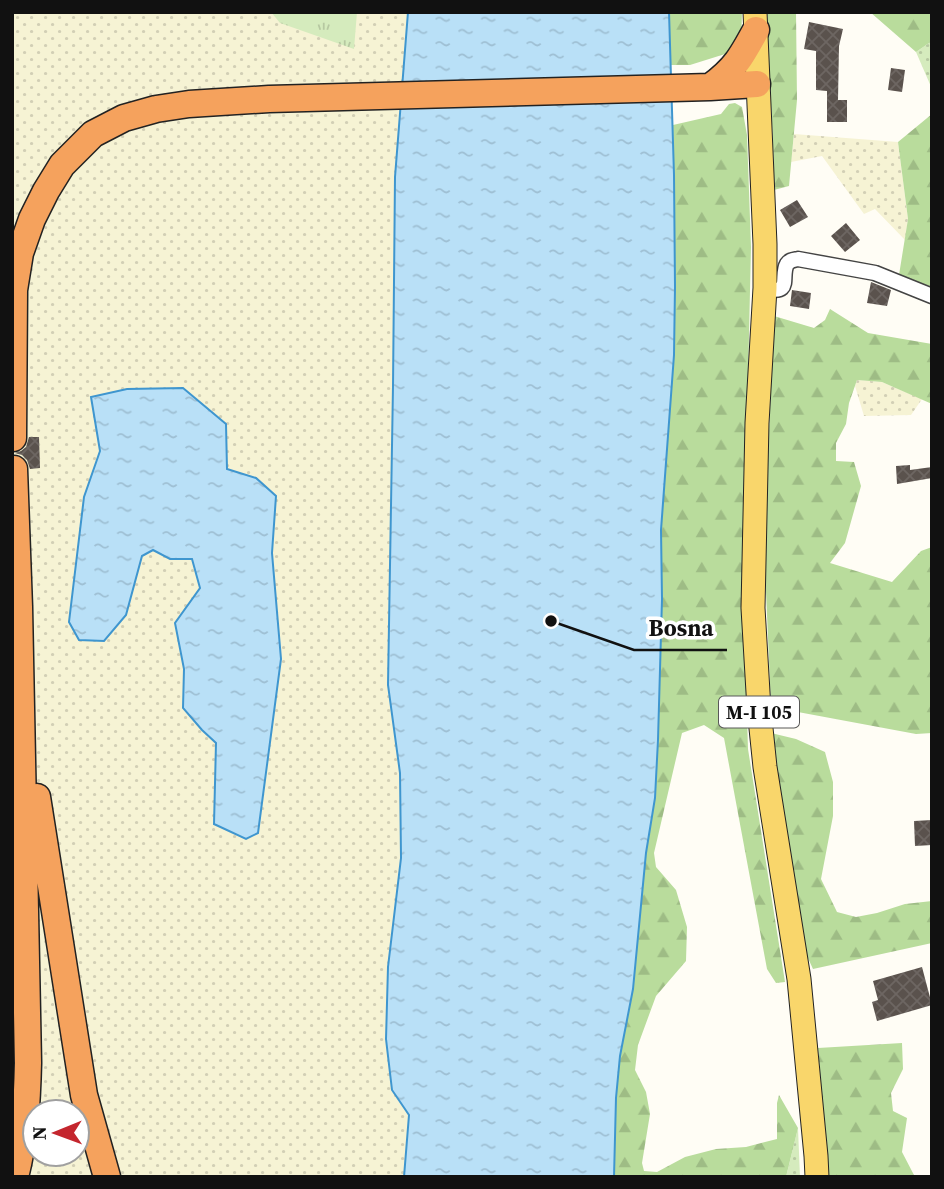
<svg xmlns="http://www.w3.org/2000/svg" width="944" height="1189" font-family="'Source Serif 4',serif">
	<defs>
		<pattern id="farmland-dots" width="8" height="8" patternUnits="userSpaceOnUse" patternTransform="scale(1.75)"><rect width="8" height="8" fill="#f6f3d4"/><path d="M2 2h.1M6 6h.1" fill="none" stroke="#d2cfb5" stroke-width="1.8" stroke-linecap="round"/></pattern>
		<pattern id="grass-dots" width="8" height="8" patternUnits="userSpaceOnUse" patternTransform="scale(1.75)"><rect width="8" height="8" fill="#d5ebbd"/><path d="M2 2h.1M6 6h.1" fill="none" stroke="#b6c8a1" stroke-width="1.8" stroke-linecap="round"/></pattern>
		<pattern id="forest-firs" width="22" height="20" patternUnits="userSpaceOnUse" patternTransform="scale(1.75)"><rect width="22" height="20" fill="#b9dc9c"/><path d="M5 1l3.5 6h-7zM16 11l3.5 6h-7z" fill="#9ebc85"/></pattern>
		<pattern id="park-tufts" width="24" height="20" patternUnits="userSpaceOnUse" patternTransform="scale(1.75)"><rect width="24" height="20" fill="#d5ebbd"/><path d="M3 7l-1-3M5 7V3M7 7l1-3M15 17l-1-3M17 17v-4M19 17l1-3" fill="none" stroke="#b6c8a1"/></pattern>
		<pattern id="water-ripples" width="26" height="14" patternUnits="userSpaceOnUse" patternTransform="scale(1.75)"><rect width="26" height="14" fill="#b9e0f7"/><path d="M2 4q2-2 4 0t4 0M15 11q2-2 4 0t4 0" fill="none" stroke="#9ebfd3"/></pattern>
		<pattern id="building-cross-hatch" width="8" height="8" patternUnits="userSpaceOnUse" patternTransform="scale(1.75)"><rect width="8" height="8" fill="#5a524d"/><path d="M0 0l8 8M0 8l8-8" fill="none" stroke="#6d6662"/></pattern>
	</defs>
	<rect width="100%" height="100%" fill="#fffdf5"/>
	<!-- farmland -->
	<path fill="url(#farmland-dots)" fill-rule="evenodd" d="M12 12H408L395 177 393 386 388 685 400 773 401 858 388 967 392 1089 409 1115 404 1177H12ZM35 1112H77V1154H35Z
		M794 134 898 142 908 219 905 240 875 209 864 214 822 156 791 162Z
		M857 380 882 382 922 399 911 415 864 416 855 386Z"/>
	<!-- grass -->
	<path fill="url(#grass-dots)" d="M932 41V89L916 52Z
		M798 1128 800 1177H786Z"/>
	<!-- forest -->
	<path fill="url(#forest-firs)" d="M669 12H742L741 49 690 65H670Z
		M767 12H796L797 100 789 186 774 190C774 131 768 72 767 12Z
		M870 12H932V41L916 52Z
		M735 103 742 107 747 135 751 247 746 468 742 560 748 749 785 982 776 983 767 969 724 738 704 725 682 733 654 853 656 867 676 890 687 927 686 961 656 996 638 1045 635 1070 646 1092 650 1114 642 1163 644 1171 657 1172 685 1157 716 1149 746 1147 777 1139V1103L779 1095 798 1128 786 1177H614L616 1098 620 1056 633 989 646 853 655 798 662 599 661 530 670 399 675 287 673 125 721 114 729 104Z
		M932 114V287L899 275 908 219 898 142Z
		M830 309 868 333 932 344V404L882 382 857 380 849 403 846 424 836 443V461L854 462 861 486 845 543 830 563 892 582 921 551 932 547V733L916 734 771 707 764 546 774 316 814 328 825 320Z
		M771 733 796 739 825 752 833 782V816L821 879 837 912 856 917 877 913 905 904 932 901V943L813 969 807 956Z
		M902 1043 903 1069 891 1093 893 1111 907 1118 902 1152 915 1177H828L818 1048Z"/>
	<!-- park -->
	<path fill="url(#park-tufts)" d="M271 12H357L354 49 280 23Z"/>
	<!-- water -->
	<path fill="url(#water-ripples)" stroke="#3f96cf" stroke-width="2" d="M408 12H669L674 175 675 287 674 355 661 530 662 599 658 740 655 798 646 853 633 989 620 1056 616 1098 614 1177H404L409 1115 392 1090 386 1039 388 967 401 858 400 773 388 685 393 386 395 177Z
		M183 388 226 424 227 469 256 478 276 496 272 553 281 659 258 833 246 839 214 824 216 743 202 730 183 708 184 669 175 623 200 588 192 559H170L153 550 142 556 126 615 104 641 79 640 69 622 84 497 100 451 91 397 127 389Z"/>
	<!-- building -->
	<path fill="url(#building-cross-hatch)" d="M809 22 843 29 839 46 838 100H847V122H827V91L816 90V51L804 49Z
		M891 68 905 70 902 92 888 90Z
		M797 200 808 217 790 227 780 210Z
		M846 223 860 240 845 252 831 236Z
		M871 282 891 290 887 306 867 303Z
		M792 290 811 293 809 309 790 306Z
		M29 437H39L40 468 30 469 27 460 22 455 15 453 21 451 26 447Z
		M910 465V470L932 467V478L897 484 896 466Z
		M932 820V845L915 846 914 821Z
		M922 967 932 1005 877 1021 872 1002 878 1000 873 981Z"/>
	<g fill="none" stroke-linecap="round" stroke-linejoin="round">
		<!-- minor casing -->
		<g stroke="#444" stroke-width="17">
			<path id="minor" d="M765 288C793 296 780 276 787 264 790 260 793 260 798 259L875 273 932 296"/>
		</g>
		<!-- primary casing -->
		<g stroke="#222" stroke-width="25">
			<path id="primary" d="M755 12 765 244V288L757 423 753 608 759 709 765 767 799 979 816 1156 817 1177"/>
		</g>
		<!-- motorway casing -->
		<g stroke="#222" stroke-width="29">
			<path id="motorway" d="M710 87C735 69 742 56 756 30
				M13 438 14 290 20 253 32 219 46 191 62 165 93 134 124 118 156 109 189 104 269 99 710 87 757 84
				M14 469 19 607 28 1063C27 1104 25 1137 15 1177
				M37 797 84 1095 107 1177"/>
		</g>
		<!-- minor -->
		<use href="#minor" stroke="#fff" stroke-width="14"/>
		<!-- primary -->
		<use href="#primary" stroke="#f9d66b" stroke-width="23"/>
		<!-- motorway -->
		<use href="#motorway" stroke="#f5a25d" stroke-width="26"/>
	</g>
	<g text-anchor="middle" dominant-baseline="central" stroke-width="7" stroke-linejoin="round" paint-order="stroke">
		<!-- shield labels -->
		<rect fill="#fff" stroke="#585858" stroke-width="2" x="719" y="696.5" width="80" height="31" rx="5"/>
		<g font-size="19" font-weight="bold" fill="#111">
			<text x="759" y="712">M-I 105</text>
		</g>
	</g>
	<!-- callouts -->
	<path fill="none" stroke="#111" stroke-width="2.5" d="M551 621L634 650H727"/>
	<circle fill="#111" stroke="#fff" stroke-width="2.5" cx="551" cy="621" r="7"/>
	<g font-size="23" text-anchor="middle" font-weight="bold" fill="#111" stroke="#fff" stroke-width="7" stroke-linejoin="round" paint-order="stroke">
		<text x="681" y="636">Bosna</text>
	</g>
	<!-- border -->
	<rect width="944" height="1189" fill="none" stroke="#111111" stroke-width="28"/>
	<!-- north arrow -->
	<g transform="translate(56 1133) rotate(269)"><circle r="33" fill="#ffffff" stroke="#a0a0a0" stroke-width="2"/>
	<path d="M0-5L12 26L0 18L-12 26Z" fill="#c4262e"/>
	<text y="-10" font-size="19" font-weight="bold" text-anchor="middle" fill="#111111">N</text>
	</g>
</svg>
